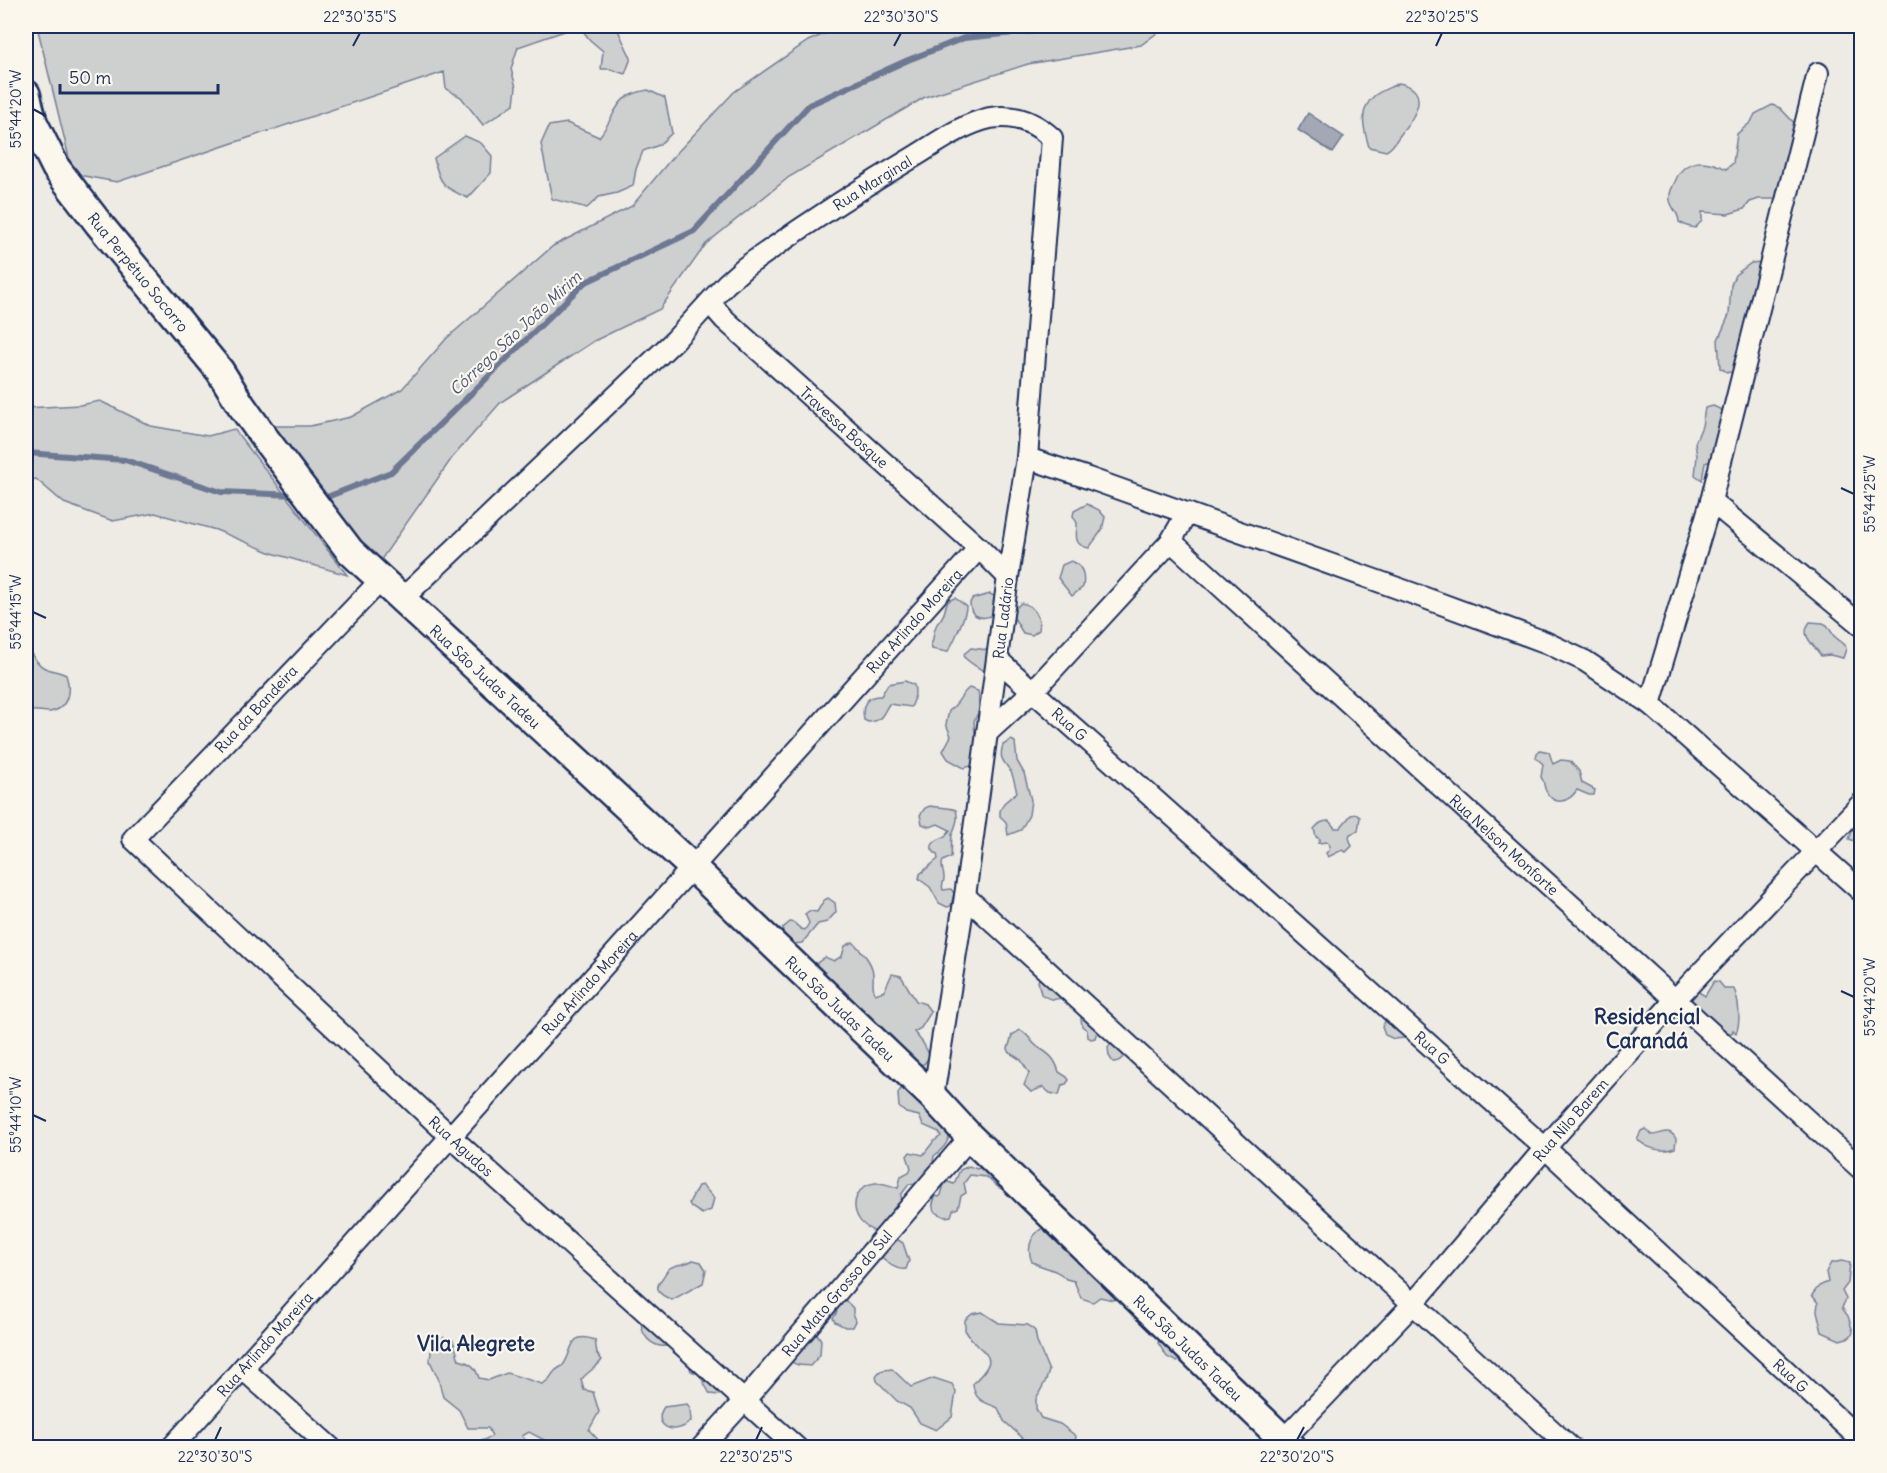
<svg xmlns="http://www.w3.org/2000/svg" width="1887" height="1473" font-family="Delius,sans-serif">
	<rect width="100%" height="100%" fill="#eeebe4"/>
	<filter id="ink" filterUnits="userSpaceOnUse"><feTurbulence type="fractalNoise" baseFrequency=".0167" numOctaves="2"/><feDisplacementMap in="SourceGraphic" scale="12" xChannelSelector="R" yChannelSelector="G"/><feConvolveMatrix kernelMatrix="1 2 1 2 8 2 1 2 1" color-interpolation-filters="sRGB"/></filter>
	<g filter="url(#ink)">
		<!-- green -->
		<path fill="#cecfcf" stroke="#747f96" stroke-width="1.5" d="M37 26H616L631 58 625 74 610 69H601L603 51 590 40 579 26 518 47 511 69 516 87 514 104 483 125 461 97 446 89 444 72 117 182 73 174Z
			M842 26H1166L1141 45 1028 64 925 97 789 177 706 244 660 309 594 341 501 402 452 458 378 564 270 426H310L351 417 402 389 447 338 553 246 632 206 671 159 734 92 808 41Z
			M1399 83C1433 90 1414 118 1401 134 1395 141 1394 147 1386 151L1369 147C1364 130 1358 111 1373 97 1379 91 1392 87 1399 83Z
			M648 90 665 98 672 133 659 145 643 151 636 169 633 186 617 193 599 197 587 208 552 199 541 144 549 126 567 123 599 137C619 112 612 96 648 90Z
			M1772 105 1780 108 1799 128 1777 199H1759L1750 202 1744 209 1728 214 1702 212V221L1695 228 1687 226 1679 222C1679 213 1671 208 1670 200 1669 194 1672 187 1675 182 1684 157 1706 159 1726 169L1733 163 1737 134 1751 122 1755 114Z
			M465 136 481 143 492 156 491 173 468 198C444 188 439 184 434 158Z
			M1761 262 1765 269 1752 308 1747 314 1749 332 1736 373 1727 372 1720 368 1718 340 1729 315 1731 285 1735 275 1751 263Z
			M100 401 151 426 208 436 234 429 347 575 272 553 216 530 155 513 113 521 64 503 36 479 26 481V408L80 405Z
			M1713 406 1722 410 1725 418 1713 460 1705 463 1702 480 1695 475 1697 456 1695 443 1702 426 1705 408Z
			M1087 504 1099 510 1105 517 1102 530 1089 548C1072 545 1077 535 1077 523L1073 516 1074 511Z
			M1071 561C1083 565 1085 575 1083 587L1072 596 1058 578 1062 565Z
			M990 594 994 596C1005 619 978 622 972 612 971 611 970 604 970 603L972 599Z
			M955 598 966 606C967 613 952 647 947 652L932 649 931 645C934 639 933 632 936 626 937 622 941 620 942 617 948 609 942 602 955 598Z
			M1021 603C1034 605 1041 618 1039 630L1032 635 1023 633 1014 618 1015 609Z
			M1810 622 1823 623 1827 625 1834 636 1845 645 1846 649 1843 658 1830 655 1821 656C1814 644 1799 636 1810 622Z
			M971 648 988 650V672C982 671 969 662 965 658L964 654Z
			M26 650C34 654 35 662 43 667 50 671 59 671 66 675 71 689 69 710 49 712 41 712 33 709 26 712Z
			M905 681 914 685C916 693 915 700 911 707L889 704C883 713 882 722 868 722L864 720C861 706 866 695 881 696L888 684Z
			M969 688 978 691C980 697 977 703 980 709L974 721 975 735 982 739V763L964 768 948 759 943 751 951 736 946 724 949 711C958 705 960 695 969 688Z
			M1011 740 1015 742 1017 761 1024 773 1031 800 1029 815 1021 830 1008 835 1006 822 1000 816V811L1004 803 1017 792C1015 786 1014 778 1011 772 1005 762 998 760 1003 745Z
			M1540 750 1549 752 1553 764 1561 760 1570 761 1579 771 1582 783 1595 790 1594 795H1589L1577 790C1569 802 1554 807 1546 791 1543 785 1545 782 1541 777L1543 764 1536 758 1537 753Z
			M930 806C936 807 952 808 956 810 959 820 955 826 952 835 951 842 952 850 951 857L943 861C940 867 944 871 944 878 944 883 941 885 943 890L951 889 954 893 951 906 947 907 939 903 930 887 919 879 920 874 938 859 937 854C925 847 936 839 945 837L950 830 938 824 930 827 922 824 920 815 925 808Z
			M1356 814 1360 817 1358 831 1350 834 1349 838 1352 846 1346 852 1342 850 1328 857 1326 853 1329 850 1330 846 1327 842 1318 843 1320 839 1316 837 1314 829C1319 823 1322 821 1329 821L1335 828H1340L1351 815Z
			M1861 823V843L1849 839 1852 831Z
			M828 898 835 903 836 912 827 922 818 924 802 943 793 944 782 936 783 928 790 922 794 923 801 929 805 930 809 923 805 914 809 911 817 912 824 900Z
			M853 942C861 951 873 962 873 975 874 984 871 983 875 994L884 991 892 974 901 976 916 1001 925 1004 931 1012 921 1028 914 1032 923 1043 930 1056 924 1064 914 1065 815 972 817 963 825 957 834 961 842 956 845 946Z
			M1056 968C1070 975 1069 980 1068 994 1059 1001 1050 1001 1041 994L1038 981 1042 973Z
			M1714 981 1719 982 1725 989H1734C1739 1001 1741 1022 1736 1033L1733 1030 1732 1033 1723 1032 1690 1010 1685 988 1694 989 1705 996Z
			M1080 1011 1099 1025 1095 1038 1091 1039 1088 1037 1087 1030 1082 1026Z
			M1387 1018 1406 1035 1405 1038 1394 1039 1385 1035 1382 1027Z
			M1020 1030C1029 1034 1031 1043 1038 1047 1049 1054 1055 1058 1059 1072L1067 1077 1069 1080 1066 1084 1062 1085 1059 1095 1050 1093 1043 1087 1031 1092 1024 1085 1029 1073 1021 1060 1010 1053 1008 1049 1012 1035Z
			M1114 1042 1128 1049C1124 1056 1121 1062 1113 1062L1109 1056 1108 1047Z
			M906 1082 951 1129C949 1142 944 1148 934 1156L931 1174 918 1185 909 1184 901 1195 903 1210 877 1233C870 1229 863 1226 859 1219 850 1204 857 1185 875 1183 883 1182 891 1186 898 1188L901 1176 909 1172 911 1168 907 1156 910 1152 923 1155 934 1141 941 1136 939 1132 923 1125 919 1116 906 1113 899 1107 898 1093Z
			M1645 1129 1653 1135C1663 1134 1670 1127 1676 1139L1675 1148C1662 1153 1647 1149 1637 1139L1641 1131Z
			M986 1165 1005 1186 999 1188 986 1177 970 1175 964 1183 966 1193 961 1196 958 1208 953 1210 951 1216 945 1217 935 1212C931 1207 933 1201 936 1196L939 1197 941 1195 945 1181 954 1184 960 1170 969 1166 977 1169Z
			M702 1185 714 1198 711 1210 702 1214 691 1207 689 1203 698 1186Z
			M1050 1225 1077 1254 1076 1259 1078 1263 1121 1297 1113 1300 1100 1297 1093 1302 1081 1298 1074 1281 1066 1279C1058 1269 1043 1268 1032 1262 1025 1245 1033 1230 1050 1225Z
			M895 1238 903 1243 909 1261 906 1269C895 1271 887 1262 880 1255Z
			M693 1260 701 1262 706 1270 703 1283 672 1300C661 1295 653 1291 661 1280 664 1276 666 1271 670 1268 675 1264 685 1265 693 1260Z
			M1842 1261 1850 1263 1848 1283 1842 1291 1846 1299 1842 1308 1848 1316 1853 1332 1850 1337 1840 1340 1822 1332 1817 1311 1818 1303 1812 1295 1819 1286 1828 1282 1826 1272 1831 1263Z
			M843 1298 853 1308V1316L856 1321 853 1327H845L835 1322 833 1318 837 1312 833 1309Z
			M982 1312 999 1323 1028 1325 1035 1331 1037 1342 1049 1371 1046 1380 1036 1399V1409L1041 1418 1060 1424 1076 1436 1074 1447H1025L1026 1441 1004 1421 998 1408C984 1402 974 1401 973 1383 1005 1353 981 1357 965 1330V1320L972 1314Z
			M643 1316 669 1345C653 1351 636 1332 643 1316Z
			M814 1329 821 1340 820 1355 810 1366C801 1365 796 1366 789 1360Z
			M443 1337 453 1340 459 1360C471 1363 475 1366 479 1378L489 1380 507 1373 542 1384C552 1379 549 1377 555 1371 555 1370 563 1366 563 1365 574 1352 567 1330 595 1340L597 1354 602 1360C596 1368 587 1372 581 1380L584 1390 593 1392 599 1412 589 1430 604 1446 609 1447H569L557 1440 548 1442 529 1432 522 1436 531 1447H471L475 1442 484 1440 492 1436 488 1428H468L459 1410 443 1397 438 1378 430 1361 431 1351Z
			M1160 1337 1181 1360 1177 1362 1167 1357 1158 1343Z
			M688 1362 723 1388 719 1395 710 1394 699 1374 691 1371Z
			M892 1369 911 1387 934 1378 952 1384 956 1392 952 1417 936 1430 920 1423 910 1408 897 1401 877 1381 876 1376C880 1369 884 1370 892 1369Z
			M687 1404 690 1408 691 1421C674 1438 651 1425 664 1407Z"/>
		<!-- water -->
		<path fill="#a3a8b4" stroke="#6d7892" stroke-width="1.5" d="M1308 113 1344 137 1333 153 1298 130Z"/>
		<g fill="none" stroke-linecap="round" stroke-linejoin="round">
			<!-- stream -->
			<path stroke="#6d7892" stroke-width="6" d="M26 453 125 460 221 492 296 495
				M318 496 327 497 391 472 584 283 694 231 809 105 908 60 964 38 1087 26"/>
			<!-- street casing -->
			<g stroke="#1b2f5e" stroke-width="24">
				<g id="street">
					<path id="s1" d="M710 303 724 319 979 548"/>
					<path d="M1027 458 1088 478 1417 595 1545 642 1585 661 1650 704 1862 892"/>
					<path d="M1711 501 1862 626"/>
					<path id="s2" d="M1187 513 1171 541 1862 1170"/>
					<path id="s3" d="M381 580 133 839 451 1137 797 1448"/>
					<path id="s4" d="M402 599 675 340 726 284 744 268C800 228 858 190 917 155 940 141 963 124 990 118 1014 114 1035 122 1052 138L1027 458 1008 577 965 896 933 1097"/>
					<path id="s5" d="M998 660 1545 1148 1862 1441"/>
					<path d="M1650 704 1711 501 1818 73"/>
					<path d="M987 733 1034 690 1171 541"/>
					<path d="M965 896 1571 1448"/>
					<path d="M243 1369 331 1448"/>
					<path id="s6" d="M1284 1439 1414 1303 1545 1148 1675 1000 1862 803"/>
					<path id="s7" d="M171 1448 979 548 1008 577"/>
					<path id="s8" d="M701 1448 744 1401 970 1137"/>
				</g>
			</g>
			<!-- secondary casing -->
			<g stroke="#1b2f5e" stroke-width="32">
				<g id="secondary">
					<path id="s9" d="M26 94 33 122 56 168 99 224 220 371 241 405 266 440 350 551 692 867 933 1097 970 1137 1292 1448"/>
				</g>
			</g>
			<!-- street -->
			<use href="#street" stroke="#fbf7ec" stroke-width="20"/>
			<!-- secondary -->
			<use href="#secondary" stroke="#fbf7ec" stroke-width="27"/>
		</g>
	</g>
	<!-- ticks -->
	<path fill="none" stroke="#1b2f5e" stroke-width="2" d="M353 46 360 33M894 46 901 33M1436 46 1442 33M33 109 46 116M1841 488 1854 494M33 612 46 618M1841 991 1854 997M33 1115 46 1121M215 1440 221 1427M756 1440 762 1427M1297 1440 1304 1427"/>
	<g text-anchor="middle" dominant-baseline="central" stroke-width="4.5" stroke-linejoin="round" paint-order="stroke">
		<!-- street labels -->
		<g font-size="15" fill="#1b2f5e" stroke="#fbf7ec">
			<text stroke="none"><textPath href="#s4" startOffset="630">Rua Marginal</textPath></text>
			<text stroke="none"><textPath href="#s9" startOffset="213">Rua Perpétuo Socorro</textPath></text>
			<text stroke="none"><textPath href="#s1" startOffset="183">Travessa Bosque</textPath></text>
			<text transform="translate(1003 618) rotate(-83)">Rua Ladário</text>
			<text stroke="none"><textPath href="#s7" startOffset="1112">Rua Arlindo Moreira</textPath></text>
			<text stroke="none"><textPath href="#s9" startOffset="748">Rua São Judas Tadeu</textPath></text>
			<text transform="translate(256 709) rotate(-47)">Rua da Bandeira</text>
			<text stroke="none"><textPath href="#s5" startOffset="96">Rua G</textPath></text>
			<text stroke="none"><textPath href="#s2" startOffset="483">Rua Nelson Monforte</textPath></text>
			<text stroke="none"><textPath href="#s7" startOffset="626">Rua Arlindo Moreira</textPath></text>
			<text stroke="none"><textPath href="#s9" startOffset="1234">Rua São Judas Tadeu</textPath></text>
			<text stroke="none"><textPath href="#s5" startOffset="582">Rua G</textPath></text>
			<text stroke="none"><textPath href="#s6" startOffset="429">Rua Nilo Barem</textPath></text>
			<text stroke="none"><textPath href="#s3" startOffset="808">Rua Agudos</textPath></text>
			<text stroke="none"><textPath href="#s8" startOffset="206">Rua Mato Grosso do Sul</textPath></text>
			<text stroke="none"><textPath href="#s7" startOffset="140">Rua Arlindo Moreira</textPath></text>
			<text stroke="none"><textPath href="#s9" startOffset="1720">Rua São Judas Tadeu</textPath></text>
			<text stroke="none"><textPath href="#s5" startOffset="1068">Rua G</textPath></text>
		</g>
		<!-- water labels -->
		<g font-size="16" font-style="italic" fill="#445378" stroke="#fbf7ec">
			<text transform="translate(515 333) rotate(-43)">Córrego São João Mirim</text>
		</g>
		<!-- district labels -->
		<g font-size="21" font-weight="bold" fill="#1b2f5e" stroke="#fbf7ec">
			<text x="1647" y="1016">Residencial<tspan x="1647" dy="24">Carandá</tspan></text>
			<text x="476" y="1343">Vila Alegrete</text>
		</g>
	</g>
	<!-- margin -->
	<rect width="1887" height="1473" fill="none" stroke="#fbf7ec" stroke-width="66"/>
	<!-- scale -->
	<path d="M60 84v9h158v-9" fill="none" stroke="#1b2f5e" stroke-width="3"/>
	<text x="69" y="84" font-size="18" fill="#1b2f5e" stroke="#fbf7ec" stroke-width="4.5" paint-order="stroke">50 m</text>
	<rect x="33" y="33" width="1821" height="1407" fill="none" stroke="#1b2f5e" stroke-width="2"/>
	<g font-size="15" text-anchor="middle" fill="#1b2f5e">
		<text x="360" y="22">22°30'35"S</text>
		<text x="901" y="22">22°30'30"S</text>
		<text x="1442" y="22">22°30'25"S</text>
		<text transform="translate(16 109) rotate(-90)" y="5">55°44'20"W</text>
		<text transform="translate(1870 494) rotate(-90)" y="5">55°44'25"W</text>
		<text transform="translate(16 612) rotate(-90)" y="5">55°44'15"W</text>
		<text transform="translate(1870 997) rotate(-90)" y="5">55°44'20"W</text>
		<text transform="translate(16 1115) rotate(-90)" y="5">55°44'10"W</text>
		<text x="215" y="1462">22°30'30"S</text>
		<text x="756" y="1462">22°30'25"S</text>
		<text x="1297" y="1462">22°30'20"S</text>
	</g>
</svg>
